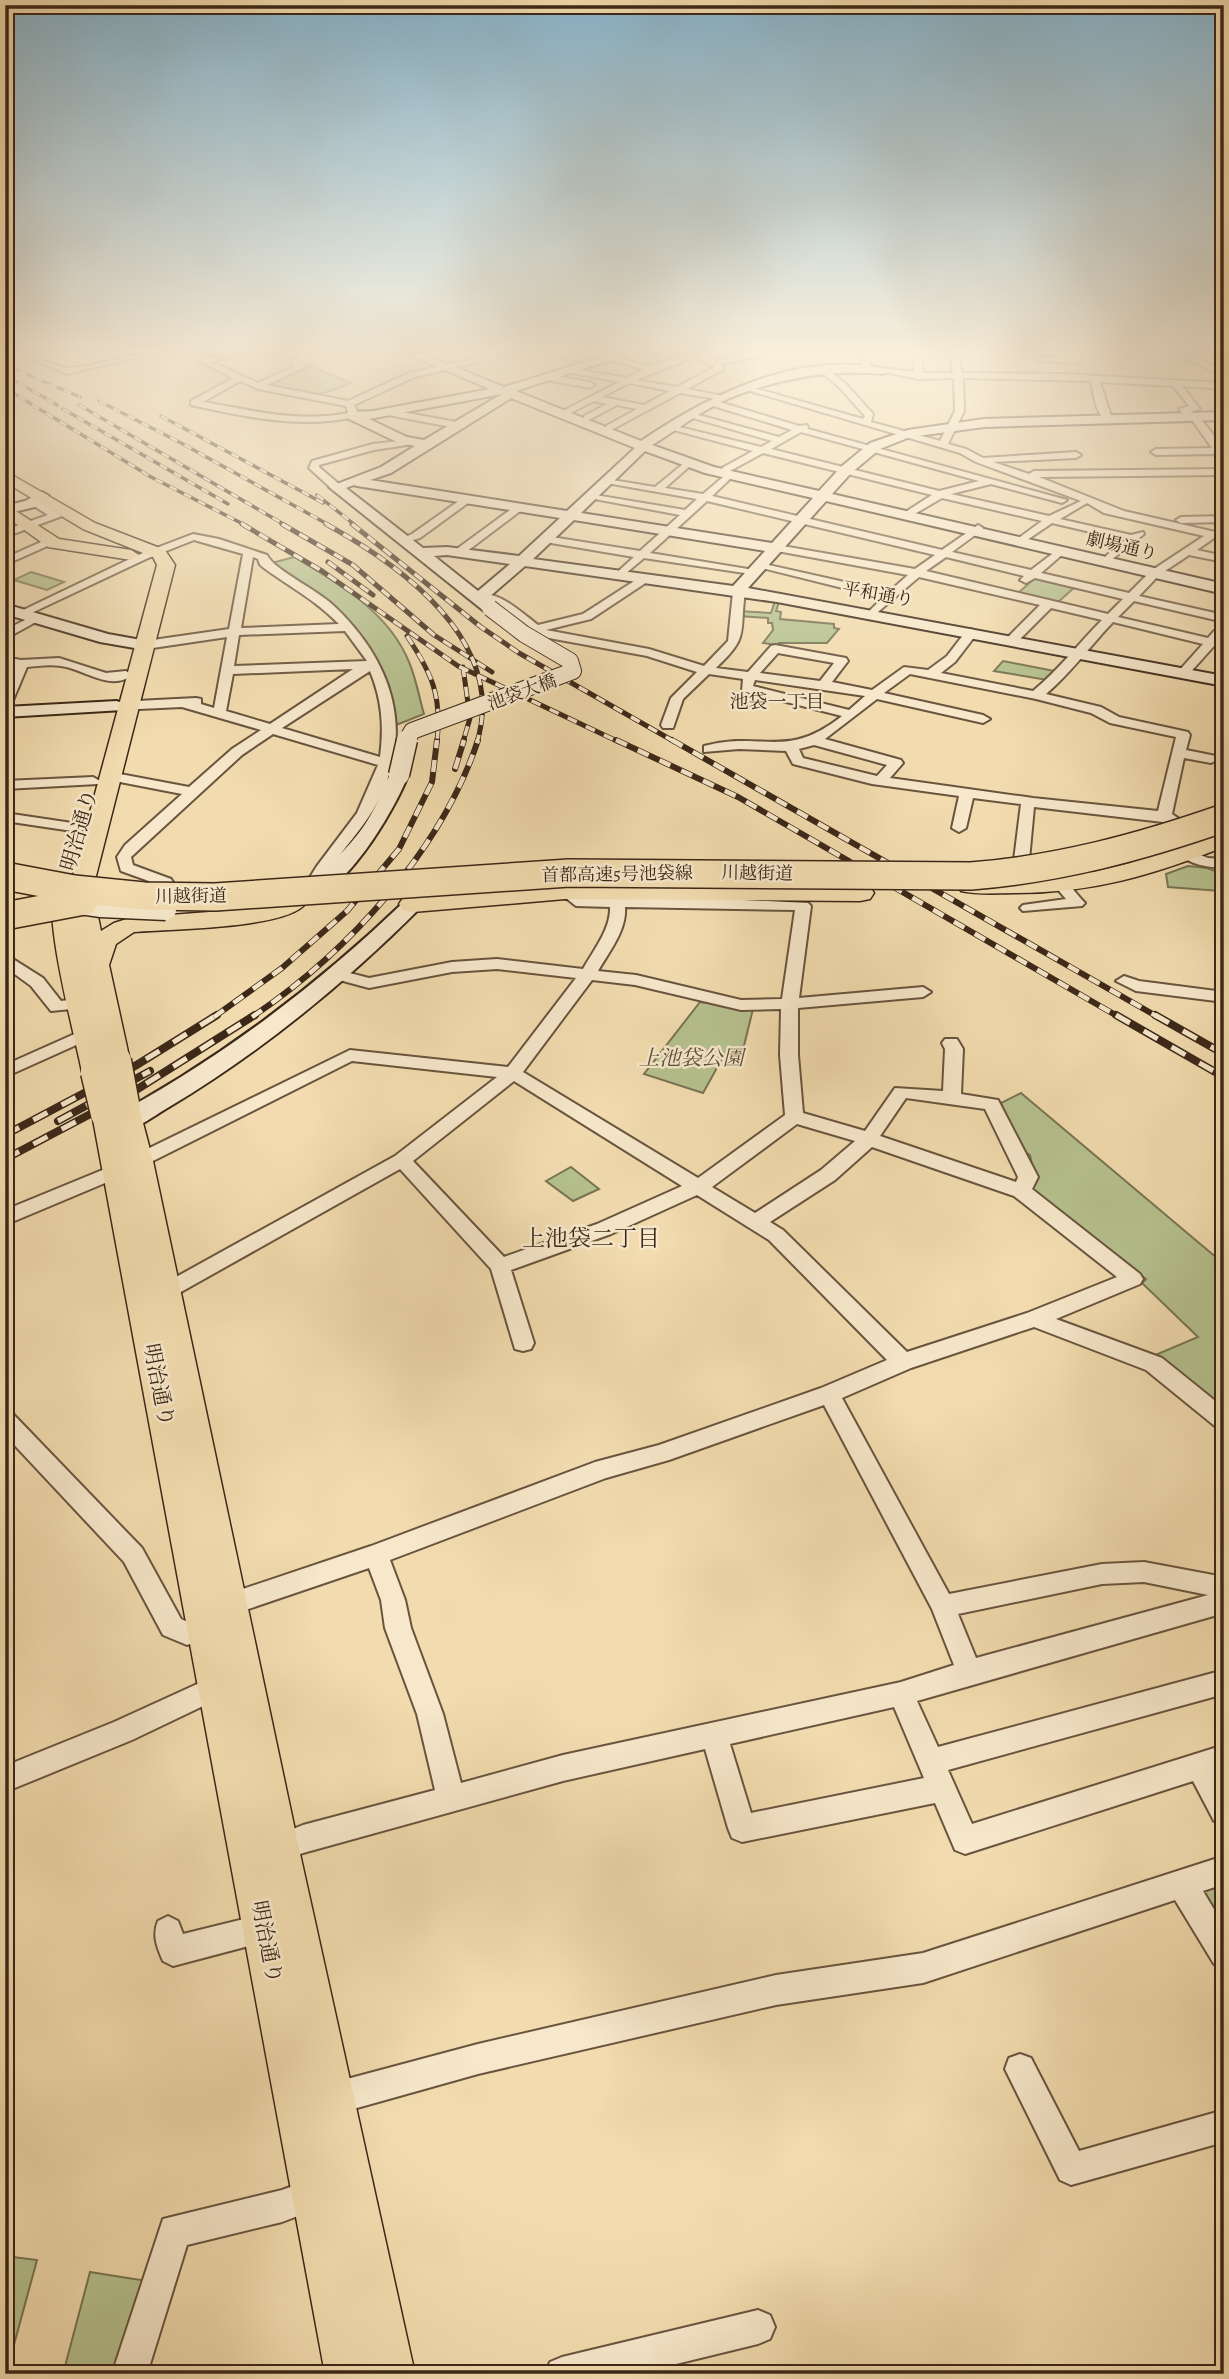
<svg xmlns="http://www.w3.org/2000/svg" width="1229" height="2379" font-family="Alegreya,'Noto Serif JP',serif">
	<rect width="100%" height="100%" fill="#f2dcaf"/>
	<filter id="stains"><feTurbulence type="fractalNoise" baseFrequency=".00286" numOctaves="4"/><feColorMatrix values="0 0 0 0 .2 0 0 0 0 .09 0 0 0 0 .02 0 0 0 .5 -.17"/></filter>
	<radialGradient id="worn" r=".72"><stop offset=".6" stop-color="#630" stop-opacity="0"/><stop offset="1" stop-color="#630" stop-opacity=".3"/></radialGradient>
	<!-- green -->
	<path fill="#b6c28f" stroke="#787454" stroke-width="2" d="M307 365 351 383C315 399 303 398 266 384Z
		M294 557C339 584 388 611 409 662 416 678 419 697 424 714L396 725 389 685 348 621 268 564Z
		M31 572 64 582 47 590 14 580Z
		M1035 578 1076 586 1056 604 1018 593Z
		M776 598 780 599 776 611 781 612 780 619 834 624V628L839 629 827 643H779L776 645 763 643 773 630 772 623H768V618L739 616 738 611 771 613Z
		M1003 661 1054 671 1047 680 994 671Z
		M1188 866 1207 868 1215 871 1220 891 1168 887 1166 874Z
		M700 1002 753 1009 743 1050 728 1048 703 1093 644 1074Z
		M1021 1093 1224 1264V1415L1153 1356 1198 1337 1142 1283 1146 1279 1029 1188 1034 1174 1030 1155 1019 1148 1001 1103Z
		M571 1167 599 1189 573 1201 546 1181Z
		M1224 1879V1938L1195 1889Z
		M5 2256 37 2260 6 2374H5Z
		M90 2272 147 2281 121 2374H63Z"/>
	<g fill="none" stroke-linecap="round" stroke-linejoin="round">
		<!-- street casing -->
		<g stroke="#69543e" stroke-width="4">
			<path id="street" d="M22 354C39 354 54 368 69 368 97 367 123 354 151 354L66 374Z
				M185 354H197L205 358 240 354 212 362 258 383 296 366 273 354H285L307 366 267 385 348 401 409 373 495 354H512L415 377 354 405 357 410 355 417C301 429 245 417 191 405V401L233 378ZM240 381 258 389 346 406 348 413C299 423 251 410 203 402Z
				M546 354H566L598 362 594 364Z
				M685 354H703L715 361 750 354H771L722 364 724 369 687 389 723 396V400L680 393 609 431 606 430V426L637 409 617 405 587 421 584 420V416L607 404 594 401 570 413 563 411 619 382 569 372V368L627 378 643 369 609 360V356L651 366ZM695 357 715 367 677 387 636 380ZM629 383 670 391 644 405 602 397Z
				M864 354H872L869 368 865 371 861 368Z
				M913 354H921L923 373H953L950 354H958L962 373 1065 374 1224 383V389L1182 386 1200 409 1190 412 1196 413 1224 448 1223 460 1216 454 1156 455 1151 452 1156 449 1212 448 1190 417H1185L1179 409 1189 406 1173 386 1100 382 1112 419 1107 422C1095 413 1094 395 1091 381L963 378 964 411 948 444 966 449 983 458 1076 452 1081 455 1076 458 993 462 1029 474 1034 471 1224 469V475L1039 477 1124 511 1224 534V540L1214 538 1197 550 1224 556V562L1189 555 1159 575 1139 596 1224 615V622L1134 601 1118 617 1208 638 1214 631H1222V637L1187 676H1179L1177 673 1203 644 1113 622C1090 646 1071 673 1046 694L1101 707 1119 717 1188 732 1190 735 1186 750 1216 756 1218 759 1211 763 1184 758 1172 814 1182 821 1180 824 1034 807 1029 860 1038 871 1035 874H1025L1014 860 1021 804 973 798 966 828 959 832 952 828 959 796 872 784 793 764 786 751 739 749 704 752V746C763 730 785 761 842 716L742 691 743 679 709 674 683 699 673 728H663L661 725 671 698 697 672 647 656 538 636 494 603 472 598C493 584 522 613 538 625L583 614 639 578H647V582L591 619 546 630 649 649 704 666 728 641 733 592 739 589 745 592C739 634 750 636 716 668L748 672 771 646 775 645 846 658 848 661 832 682 872 690 904 667 928 670 947 656 967 630 971 629 977 633 975 636 955 662 941 673 1033 691C1059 670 1079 643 1102 620L1051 608 1016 643 1012 644 1006 640 1008 637 1040 605 919 577 872 617 866 614 883 598 754 566 760 563 889 592 908 575 777 551 772 548 777 545 915 569 935 555 707 501 650 553 754 570 760 573 758 575 644 558 619 579 613 576 634 557 545 542 540 539 545 536 640 551 680 515 584 497 589 494 685 510 697 499 601 482 606 479 655 487 688 460 693 463 691 465 665 488 703 494 729 472 734 475 732 477 712 496 942 550 978 525 983 528 982 530 952 552 1031 570 1060 548 1064 549V553L1041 573 1129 593 1151 571 1204 536 1104 513 1087 503 1060 519 1131 535 1143 532 1144 534 1110 561 1105 558 1106 556 1125 540 1052 523 1024 542 1019 539 1020 537 1042 521 942 498 911 516 906 513 907 511 932 495 763 453 728 472H722V468L753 451 666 428 671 425 761 447 772 441 686 416 691 413 779 437 792 430 710 405 709 403 713 400 799 426 807 425 808 429 1067 500 1062 503 991 484 951 494 1049 516 1081 501 976 462 960 453 740 388 747 386 863 419 865 416 840 388 818 369 825 367 846 384 873 414 871 422 940 441 955 411 954 378 919 379 878 371 882 368 914 372ZM801 432 979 481 939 491 771 449ZM946 557 1024 576 1020 580 1026 583 1035 578 1123 599 1108 614 926 571ZM778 653 834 663 820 681 760 673ZM910 674 1036 699 1091 713 1110 723 1176 737 1158 811 1033 798 890 778 903 763 901 760 825 739 877 699 983 723 990 719 983 715 884 693ZM755 680 865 696 849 710 753 686ZM814 745 887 765 877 776 803 758 799 749Z
				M1073 354H1081V363L1040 361 1036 359 1040 357 1073 358Z
				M1176 354H1188L1224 371V376Z
				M549 375 590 382 594 385 590 388 546 380Z
				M386 409 456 422 461 425 456 428 383 414 382 412Z
				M404 437 409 440 407 445 374 450 319 465V467L340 485V489H332L309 468 312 461 373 444 399 441Z
				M463 498 472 500 420 538 403 543 398 540 412 534Z
				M31 500H39L62 516 5 537V530L48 515 31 504Z
				M514 507 523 509 462 555H454V551Z
				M1224 516V522L1181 523 1176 520 1181 517Z
				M193 534 219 539 267 555C274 570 318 590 334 606 391 660 416 730 377 803 366 824 350 841 336 860 328 871 321 884 313 896H303L300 893 317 866 357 813 378 765 273 734 242 755 131 857 133 865 171 879 176 887 168 902H158L155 899 160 885 121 871 117 857 125 845 182 794 120 782H104V776L120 774 189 787 232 749 261 730 182 707 117 710 111 706 117 702 196 698 201 699V704L214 708 227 637 146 649 140 645 146 641 229 629 243 554 194 540 146 559 25 616 15 614 138 555ZM253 557 258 559C260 565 259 564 264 568 291 588 313 598 339 624L241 628ZM345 631 367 661 234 666 239 635ZM353 669 270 724 226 711 233 674ZM370 671C382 700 384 726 380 757L282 728Z
				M50 538 55 541 54 543 5 565V558Z
				M33 616 43 618 5 639V630Z
				M5 657 21 660 59 658 106 673 126 671 132 675C111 692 84 669 61 666 50 664 38 666 27 667L11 705 5 709V689L15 667 5 665Z
				M93 777 100 781 98 784 5 789V781Z
				M5 813 79 824 86 828 79 832 5 821Z
				M1185 849 1208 858 1224 859V868C1207 867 1190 865 1178 853L1180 850Z
				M1061 879 1066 881 1082 900 1085 903 1082 906 1023 911 1020 908 1023 905 1066 899 1053 884Z
				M565 886 585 898 679 897 808 903 811 906 799 998 923 987 931 992 923 997 798 1008V1055L803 1113 865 1131 895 1088 943 1091 945 1049 942 1043 945 1039H957L963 1049 961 1094 998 1100 1038 1177 1032 1189 1140 1274 1143 1279 1140 1284 1056 1319 1162 1358 1224 1408V1430L1216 1427 1146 1370 1034 1327 911 1368 842 1398 949 1594 1102 1564 1144 1562 1224 1577V1613L917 1701 938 1747 1224 1670V1694L948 1770 972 1824 1224 1745V1771L1217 1773 1224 1785V1825L1214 1821 1193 1781 965 1854 955 1850 935 1803 742 1842 732 1838 728 1828 705 1749 563 1781 303 1853 275 1864 265 1860 261 1850 265 1840 303 1825 435 1790 417 1714 385 1628 381 1600 369 1568 222 1618 213 1615 210 1607 213 1599 371 1546 595 1462 659 1445 821 1388 887 1360 769 1240 697 1195 611 1234 511 1270 534 1343 531 1349 523 1351 515 1349 491 1269 400 1169 172 1297 165 1300 158 1297 155 1292 158 1287 395 1156 497 1077 352 1061 145 1165H131L129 1161 131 1157 350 1050 508 1067 576 978 497 969 452 972 369 988 332 978 330 975 338 970 369 978 452 962 497 959 583 969C593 951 611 929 610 907L576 906 557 891ZM625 907 795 910 782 999 741 1000 636 975 598 971C609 952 627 930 625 907ZM592 980 635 985 741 1010 781 1009 780 1055 785 1115 698 1178 523 1072ZM514 1081 682 1186 597 1224 504 1257 413 1161ZM906 1098 985 1109 1018 1177 1016 1182 880 1136ZM797 1124 855 1141 821 1170 755 1213 712 1187ZM872 1147 1014 1196 1117 1277 1027 1313 907 1352 783 1230 770 1222 835 1180ZM824 1405 932 1609 954 1665 901 1682 563 1755 461 1783 443 1714 411 1628 405 1600 390 1560 606 1478 669 1460ZM1144 1582 1208 1595 976 1658 958 1614 1102 1584ZM894 1707 924 1778 751 1813 730 1744Z
				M5 954 43 978 61 1001 82 998 90 1003 82 1008 51 1011 31 986 5 967Z
				M1124 976 1139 981 1224 992V1002L1136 991 1116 981Z
				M88 1028 94 1029 97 1033 94 1037 5 1077V1065Z
				M117 1164 124 1165 126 1170 124 1175 5 1225V1210Z
				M5 1411 13 1414 142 1548 181 1619 188 1622 212 1615 221 1618 225 1626 221 1634 187 1645 163 1635 124 1562 5 1435Z
				M217 1675 226 1679 230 1687 226 1695 132 1740 5 1792V1766L114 1722Z
				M1224 1856V1884L1203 1891 1224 1926V1969L1214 1964 1175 1900 923 1983 776 2005 478 2074 332 2115 321 2110 316 2099 321 2088 332 2083 478 2044 776 1975 923 1953Z
				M264 1914 274 1918 278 1928 274 1938 264 1942 173 1966 163 1961C157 1947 152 1935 158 1921L168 1916 178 1921 183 1934Z
				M1020 2054 1031 2058 1079 2151 1224 2110V2142L1071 2185 1060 2180 1005 2069 1009 2058Z
				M316 2178 327 2183 332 2194 327 2205 282 2222 187 2245 147 2374H112L163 2219 282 2190Z
				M758 2310 770 2315 775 2327 770 2339 758 2344 635 2374H545L550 2362 562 2357Z"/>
		</g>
		<!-- secondary casing -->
		<g stroke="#3b2718" stroke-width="4">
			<path id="secondary" d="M407 354H423L504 387 611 354H629L516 391 641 441C710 394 800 350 886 369V373L882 374C829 369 780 378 730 398 703 409 677 430 652 445L714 467 819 491 841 467 870 443 908 430 984 419 1224 412V420L984 427 910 437 880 449 851 473 832 494 1224 584V594L826 501 748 588 1224 676V686L777 602 525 566 488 598 498 608 496 611H484L329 487 381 467 415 446 399 443 349 419 346 415 348 412 373 411 490 389ZM502 394 424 440 407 437 369 419ZM511 398 635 448 567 511 370 480 391 473ZM645 451 705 473 813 498 772 543 581 513ZM354 485 357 486 560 518 519 556 447 547 423 548 346 488ZM574 520 765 551 733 586 533 559ZM447 555 510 564 478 591 434 556Z
				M42 492 49 496 35 507 5 514V506L25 501Z
				M5 604 108 634 152 642 154 645 146 650 100 642 5 614Z
				M117 701 126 706 123 710 5 717V707Z
				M399 769 408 775C397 806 339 907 301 897L298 893 301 889C329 866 357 842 374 809 381 797 385 773 399 769Z
				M413 898 420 900 424 904 420 908C343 985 261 1052 169 1107 150 1118 122 1141 101 1135L97 1129 101 1123C215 1063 313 989 406 900Z"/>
		</g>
		<!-- primary casing -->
		<g stroke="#3b2718" stroke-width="3">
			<path id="primary" d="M5 471 95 523 165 550 175 565 96 876V907L101 931 114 923 130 918 261 908 294 896 302 898 306 903C288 929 168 929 134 932L116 944 109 965 130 1061 126 1067 116 1069 109 1068 110 1072 106 1078 96 1081 86 1078 82 1072C75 1035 38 902 57 875H73L157 565 153 557 83 529 5 482Z
				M5 504 59 539 131 550 139 555 131 560 48 547 5 516Z
				M124 1095 134 1098 138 1104 153 1161 299 1849 415 2374H325L92 1114 96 1108 110 1106 114 1098Z"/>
		</g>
		<!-- highway casing -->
		<g stroke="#3b2718" stroke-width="3">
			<path id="highway" d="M1224 830V847C1152 875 1093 893 1015 893 997 893 978 895 961 891L957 885 961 879 971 877 1041 876 1094 872 1130 863Z
				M565 883 860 885 870 887 874 893 870 899 860 901 565 899 413 912 403 910 399 904 403 898 413 896Z"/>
		</g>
		<!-- street -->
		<use href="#street" fill="#f7e8cb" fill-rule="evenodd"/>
		<!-- secondary -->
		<use href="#secondary" fill="#f7e8cb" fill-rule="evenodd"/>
		<!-- primary -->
		<use href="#primary" fill="#f2dcaf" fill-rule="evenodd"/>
		<!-- highway -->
		<use href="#highway" fill="#f2dcaf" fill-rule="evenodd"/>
		<!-- rail-far3 casing -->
		<g stroke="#3b2718" stroke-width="3.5">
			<path id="rail-far3" d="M5 365 80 397
				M5 375 57 405
				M5 388 151 477 245 525
				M99 401 181 443 329 525
				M79 405 285 525
				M63 409 228 504
				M161 416 323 503
				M317 495 355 525"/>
		</g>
		<!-- rail-far2 casing -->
		<g stroke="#3b2718" stroke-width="5">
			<path id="rail-far2" d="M242 524 322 571 458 666 619 742
				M282 524 353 565 434 635 492 672
				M326 524C400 565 508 641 477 742
				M352 524 481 627 519 653 675 742
				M328 562 373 595
				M407 636C432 674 442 695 437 742
				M463 667 470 718 463 742"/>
		</g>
		<!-- rail-far1 casing -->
		<g stroke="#3b2718" stroke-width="6">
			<path id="rail-far1" d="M616 740 738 797 1119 1017
				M672 740 1158 1017
				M455 769 464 740
				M214 1017 282 968 347 911 399 849 432 782 437 740
				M252 1017C347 953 442 850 478 740"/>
		</g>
		<!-- rail casing -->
		<g stroke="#3b2718" stroke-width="8">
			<path id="rail" d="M1116 1015 1224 1077
				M1155 1015 1224 1054
				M58 1121 150 1071
				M5 1135 135 1066 217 1015
				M5 1159 136 1090 255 1015"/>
		</g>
		<!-- rail-far3 -->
		<use href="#rail-far3" stroke="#f7e8cb" stroke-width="2.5" stroke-dasharray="8" stroke-linecap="butt"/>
		<!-- rail-far2 -->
		<use href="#rail-far2" stroke="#f7e8cb" stroke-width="3.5" stroke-dasharray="10" stroke-linecap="butt"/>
		<!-- rail-far1 -->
		<use href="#rail-far1" stroke="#f7e8cb" stroke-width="4.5" stroke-dasharray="12" stroke-linecap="butt"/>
		<!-- rail -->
		<use href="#rail" stroke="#f7e8cb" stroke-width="5" stroke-dasharray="16" stroke-linecap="butt"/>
		<!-- secondary-bridge-far1 casing -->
		<g stroke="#3b2718" stroke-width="18" stroke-linecap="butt">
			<path id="secondary-bridge-far1" d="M406 742 412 731 573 671 570 661 524 634 490 608"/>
		</g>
		<!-- secondary-bridge casing -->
		<g stroke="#3b2718" stroke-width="23" stroke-linecap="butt">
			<path id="secondary-bridge" d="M399 775 407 740
				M60 901 101 907 166 910"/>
		</g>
		<!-- primary-bridge casing -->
		<g stroke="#3b2718" stroke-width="33" stroke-linecap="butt">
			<path id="primary-bridge" d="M116 1061 124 1104
				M96 1072 106 1114"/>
		</g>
		<!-- highway-bridge casing -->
		<g stroke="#3b2718" stroke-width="30" stroke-linecap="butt">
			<path id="highway-bridge" d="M5 876 74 889 144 896 215 897 569 873 971 876C1059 869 1141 847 1224 818
				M5 916 84 901"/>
		</g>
		<!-- secondary-bridge-far1 -->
		<use href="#secondary-bridge-far1" stroke="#f7e8cb" stroke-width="16"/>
		<!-- secondary-bridge -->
		<use href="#secondary-bridge" stroke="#f7e8cb" stroke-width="20"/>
		<!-- primary-bridge -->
		<use href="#primary-bridge" stroke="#f2dcaf" stroke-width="30"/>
		<!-- highway-bridge -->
		<use href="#highway-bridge" stroke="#f2dcaf" stroke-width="27"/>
	</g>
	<!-- sky -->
	<linearGradient id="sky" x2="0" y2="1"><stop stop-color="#89b7d0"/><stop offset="0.51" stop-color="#f9efdb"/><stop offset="1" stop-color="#f9efdb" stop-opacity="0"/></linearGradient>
	<rect width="1229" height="688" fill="url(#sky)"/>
	<g text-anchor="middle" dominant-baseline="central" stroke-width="5" stroke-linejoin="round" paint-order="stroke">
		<!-- far-street labels -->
		<g font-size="18" fill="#3b2718" stroke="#f7e8cb">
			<text transform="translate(1122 546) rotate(13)">劇場通り</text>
			<text transform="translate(878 594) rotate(10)">平和通り</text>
			<text transform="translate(522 692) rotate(-20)">池袋大橋</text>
			<text transform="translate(757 873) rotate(1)">川越街道</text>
			<text transform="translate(617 874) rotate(-1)">首都高速5号池袋線</text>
			<text transform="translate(191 896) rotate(-1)">川越街道</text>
		</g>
		<!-- far-neighbourhood labels -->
		<g font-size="19" fill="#3b2718" stroke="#f7e8cb">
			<text x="777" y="702">池袋一丁目</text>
		</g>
		<!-- street labels -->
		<g font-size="21" fill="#3b2718" stroke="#f7e8cb">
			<text transform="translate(79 830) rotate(-74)">明治通り</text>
			<text transform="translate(159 1385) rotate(79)">明治通り</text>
			<text transform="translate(267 1942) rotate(79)">明治通り</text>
		</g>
		<!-- park labels -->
		<g font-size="21" font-style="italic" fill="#5a4e36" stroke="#f7e8cb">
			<text x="691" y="1058">上池袋公園</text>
		</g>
		<!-- neighbourhood labels -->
		<g font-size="23" fill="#3b2718" stroke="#f7e8cb">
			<text x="591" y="1238">上池袋二丁目</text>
		</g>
	</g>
	<!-- margin -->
	<rect width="1229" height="2379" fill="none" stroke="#f2dcaf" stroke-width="28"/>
	<rect x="7" y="7" width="1215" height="2365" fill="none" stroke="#3b2718" stroke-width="3.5"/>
	<rect x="14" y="14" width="1201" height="2351" fill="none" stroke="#3b2718" stroke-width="2"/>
	<rect width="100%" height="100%" filter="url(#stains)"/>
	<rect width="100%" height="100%" fill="url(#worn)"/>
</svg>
